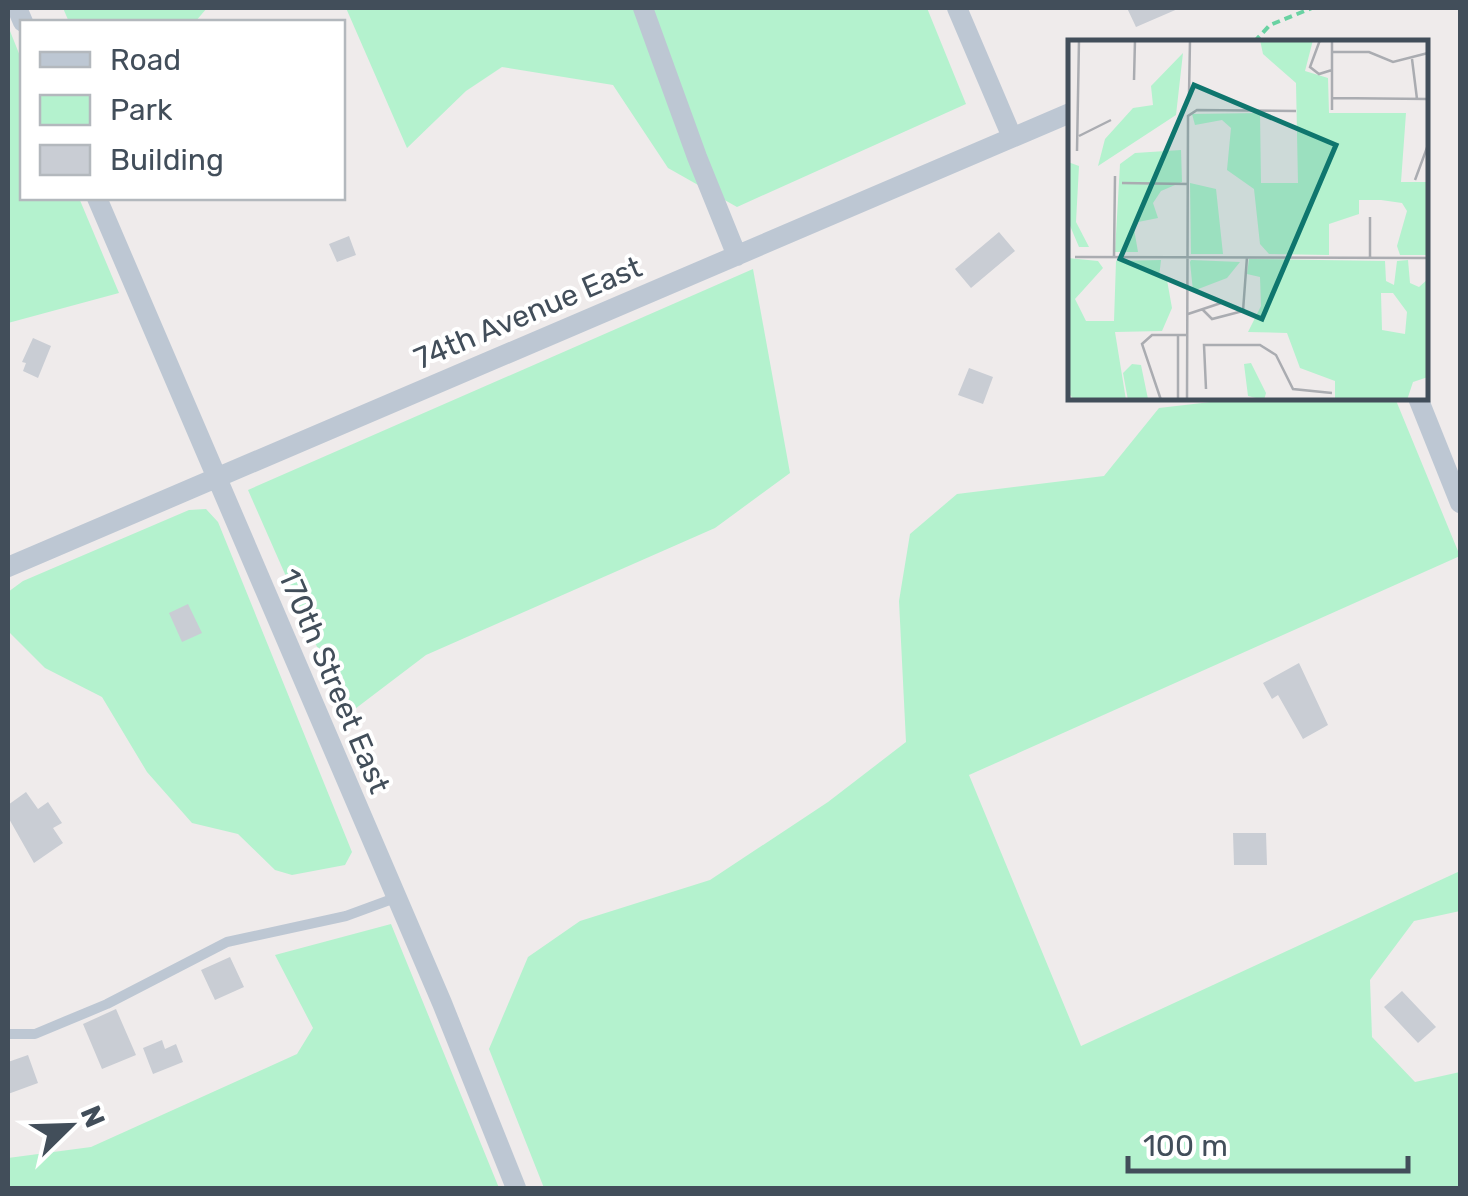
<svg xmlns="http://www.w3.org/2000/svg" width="1468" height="1196" font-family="Rubik,sans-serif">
	<rect width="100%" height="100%" fill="#efebeb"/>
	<!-- green -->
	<path fill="#b4f2ce" d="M63 8H207L195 22H69Z
		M346 8H927L966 104 737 207 668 168 613 85 502 67 466 91 407 148Z
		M8 26 22 61V198H79L119 293 8 323Z
		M753 269 790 473 715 528 426 655 347 715 248 490Z
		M1245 398H1395L1460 556 969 775 1081 1046 1460 871V911L1414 921 1370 980 1372 1037 1415 1082 1460 1072V1188H544L489 1049 528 957 580 921 710 880 828 802 906 742 899 601 910 534 957 494 1104 476 1159 408Z
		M206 509 218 522 352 852 345 865 292 875 275 870 238 834 192 823 147 772 102 697 45 668 8 631V592L23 581 189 510Z
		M391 924 499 1188H8V1158L91 1147 297 1054 313 1028 275 955Z"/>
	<!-- building -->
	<path fill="#c9cdd4" d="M1127 8H1180L1136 27Z
		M999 232 1015 251 971 288 955 269Z
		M349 236 356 255 337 262 329 244Z
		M33 338 51 346 38 378 23 371 26 363 22 362Z
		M969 368 993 377 983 404 958 395Z
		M188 604 202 633 182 642 169 613Z
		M1299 663 1328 725 1303 739 1278 695 1272 699 1263 683Z
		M26 792 38 809 48 802 62 823 53 828 63 843 34 863 8 817V805Z
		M1233 833H1266L1267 865H1234Z
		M230 957 244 987 215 1000 201 970Z
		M1402 991 1436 1027 1418 1043 1384 1007Z
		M116 1009 136 1055 102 1069 83 1024Z
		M162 1040 165 1049 176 1044 183 1062 153 1074 143 1048Z
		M28 1055 38 1083 8 1094V1062Z"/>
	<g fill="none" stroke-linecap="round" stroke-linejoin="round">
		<!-- path -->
		<path stroke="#69d2a2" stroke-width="4" stroke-dasharray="8 5" stroke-linecap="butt" d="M1254 42 1270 25 1312 8"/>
		<!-- service -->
		<path stroke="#bdc7d3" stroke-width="10" d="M8 1034H35L107 1004 227 942 346 916 395 898"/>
		<!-- minor -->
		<path stroke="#bdc7d3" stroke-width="20" d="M17 8 23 22
			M643 8 697 157 737 256
			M957 8 1012 137
			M97 198 442 1003 516 1188
			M1418 398 1460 503
			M8 567 1070 113"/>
	</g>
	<g text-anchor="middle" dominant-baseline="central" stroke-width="8" stroke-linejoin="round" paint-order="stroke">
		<!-- street labels -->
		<g font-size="30" fill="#424e5a" stroke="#fff">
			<text transform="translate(528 313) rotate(-23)">74th Avenue East</text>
			<text transform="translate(334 681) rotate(67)">170th Street East</text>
		</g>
	</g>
	<!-- overview -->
	<g transform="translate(1068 40)">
		<rect width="360" height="360" fill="#efebeb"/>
		<path d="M192 0H245L237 31 260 38 261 73H338L333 142H360V215H332L329 206 339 171 334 163 313 160H291V174L261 184V215L201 214 192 204 186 149 159 130 163 88 154 80 127 85 124 74 192 73 193 143H230L228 43 195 14ZM115 13 108 75 30 126 37 99 65 68 85 65 83 46ZM113 110 114 142 93 151 85 163 90 178 65 183 70 212H47L52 124 67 113ZM0 122 11 126 8 182 21 207H11L0 181ZM122 143 148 149 155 214H123ZM0 218 30 221 35 228 7 259 18 281H46L48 221 93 220 91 237 99 240 104 268 94 291 47 292 58 360H6L0 352ZM181 219 317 221 318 241 326 245 329 221 340 220 342 243 351 247 360 239V337L345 342 339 360H267V341L232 328 219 293 180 292 193 266 192 237 179 234ZM313 253H325L339 272 337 294 314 290ZM122 222 123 220 172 222 159 238 125 251ZM183 323 198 353 196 360 180 356 176 324ZM64 324 73 325 80 359 60 360 55 333Z" fill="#b4f2ce" fill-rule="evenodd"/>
		<path fill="none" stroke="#aaacb1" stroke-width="2.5" d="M252 0 242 27 251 34 264 30M264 12H301L325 22 360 13M344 19 349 59M66 40 67 0M121 55 122 0M264 58 360 59M264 70V0M11 96 43 80M9 111 11 0M347 140 360 105M54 143 120 144M302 177V219M7 217 360 218M46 217 47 136M134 269 144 279 175 271 179 217M120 274 153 263M138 349 136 305H192L208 315 225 349 264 353M93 360 74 304 84 295H119M110 360V295M119 360 120 76 129 70 228 71"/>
		<path fill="#0f766e" fill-opacity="0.15" stroke="#0f766e" stroke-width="5" d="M126 45 268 105 194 279 52 219Z"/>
		<rect width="360" height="360" fill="none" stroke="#424e5a" stroke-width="5"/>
	</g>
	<!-- border -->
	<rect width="1468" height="1196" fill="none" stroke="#424e5a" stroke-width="20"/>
	<!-- legend -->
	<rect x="20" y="20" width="325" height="180" fill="#ffffff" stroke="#b3b8bd" stroke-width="2.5"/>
	<rect x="40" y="52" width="50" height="15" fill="#bdc7d3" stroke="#b3b8bd" stroke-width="2.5"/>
	<text x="110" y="70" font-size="30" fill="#424e5a">Road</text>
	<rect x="40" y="95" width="50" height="30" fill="#b4f2ce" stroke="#b3b8bd" stroke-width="2.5"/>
	<text x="110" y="120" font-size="30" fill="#424e5a">Park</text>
	<rect x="40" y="145" width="50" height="30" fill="#c9cdd4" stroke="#b3b8bd" stroke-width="2.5"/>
	<text x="110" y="170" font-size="30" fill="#424e5a">Building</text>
	<!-- north arrow -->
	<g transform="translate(70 1126) rotate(67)" stroke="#ffffff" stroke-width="8" paint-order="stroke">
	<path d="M0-8L18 38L0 25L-18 38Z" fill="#424e5a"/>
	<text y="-15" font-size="28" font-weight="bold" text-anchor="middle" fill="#424e5a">N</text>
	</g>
	<!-- scale -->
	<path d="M1128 1156v15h280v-15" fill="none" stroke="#424e5a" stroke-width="5"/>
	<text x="1143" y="1156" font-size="30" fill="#424e5a" stroke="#ffffff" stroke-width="8" paint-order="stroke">100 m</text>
</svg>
